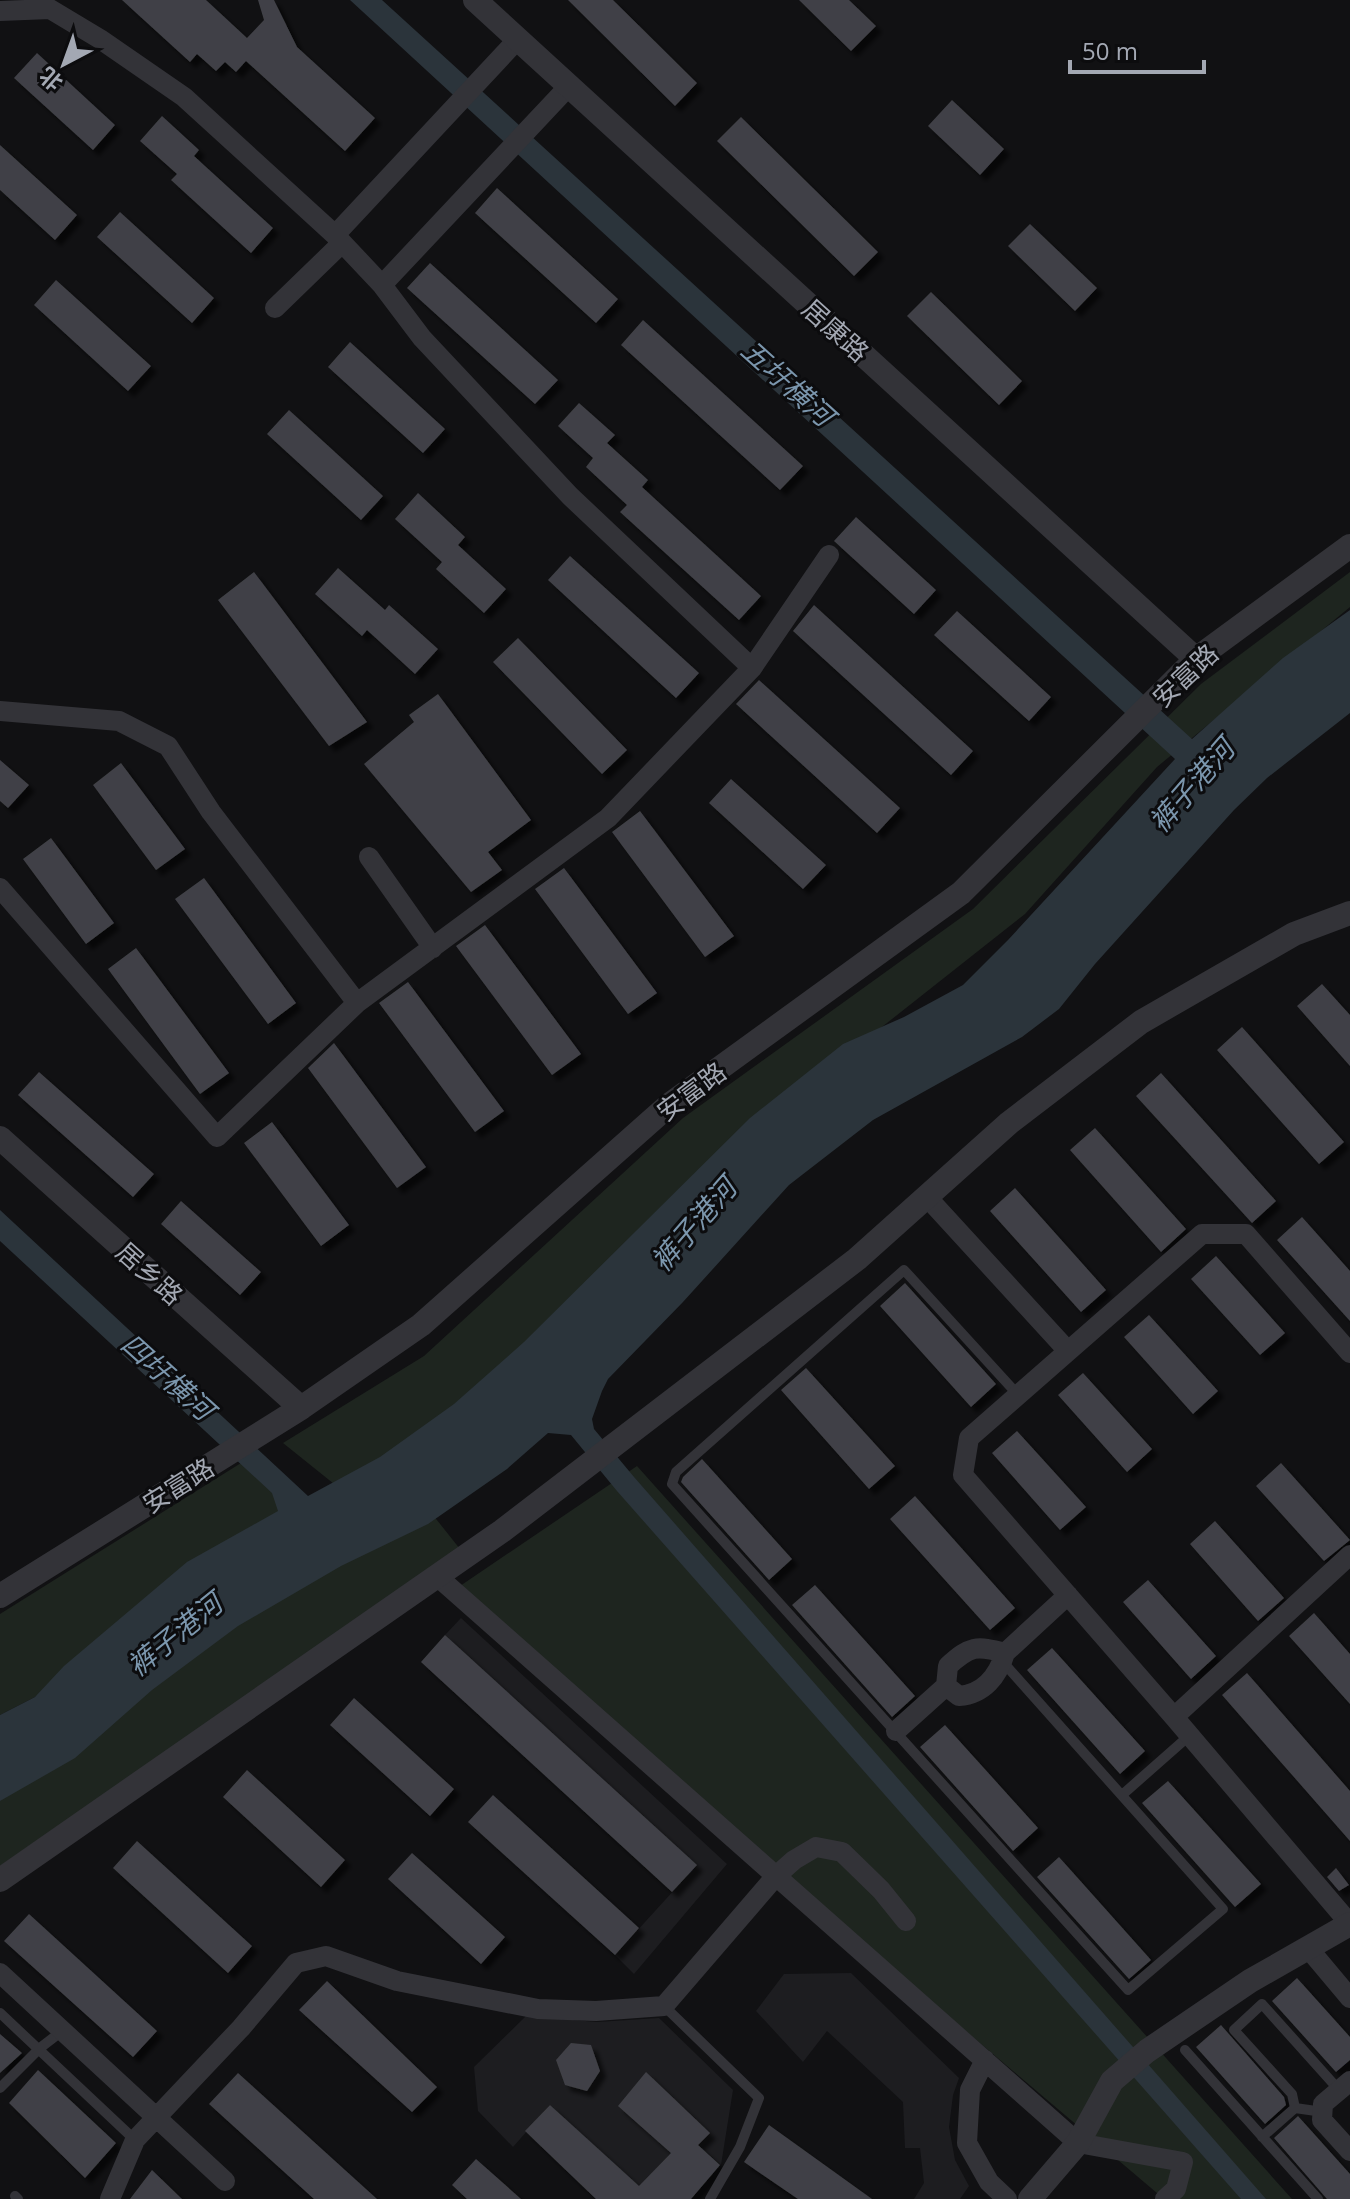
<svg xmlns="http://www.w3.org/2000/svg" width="1350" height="2199" font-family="'Open Sans','Noto Sans SC',sans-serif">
	<defs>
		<filter id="shadow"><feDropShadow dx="6" dy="6" stdDeviation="2" flood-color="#0009"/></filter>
	</defs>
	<rect width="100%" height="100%" fill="#111113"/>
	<!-- built -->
	<path fill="#1d1d20" d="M461 1618 727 1864 634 1974 615 1955 696 1866 445 1635Z
		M851 1973 959 2078 953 2095 949 2127 955 2160 969 2186 960 2199H914L924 2183 920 2148H905L903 2102 827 2031 803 2062 756 2011 784 1974Z
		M526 2016 597 2022 659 2018 733 2090 721 2165 698 2145 671 2153 639 2187 550 2105 513 2147 478 2111 474 2067Z"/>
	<!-- green -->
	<path fill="#1e251f" d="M1350 572V607L1157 767 1025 914 811 1083 526 1368 344 1492 283 1443 424 1356 683 1118 973 909 1201 684Z
		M249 1458 307 1513 35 1697 0 1715V1614Z
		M637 1466 1292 2199H1164L797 1888 460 1586Z
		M425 1505 460 1549 0 1866V1782L212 1629Z"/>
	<!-- water -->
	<path fill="#2b343b" d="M350 0H382L1192 739 1283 658 1350 610V713L1267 778 1234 810 1095 964 1059 1009 1022 1037 873 1120 789 1185 683 1302 608 1379 602 1391 592 1419 594 1429 634 1477 1266 2199H1241L617 1491 571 1435 548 1433 507 1469 428 1524 341 1566 238 1626 152 1690 75 1758 0 1801V1715L35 1697 64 1666 187 1562 278 1511 272 1493 0 1241V1210L308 1496 380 1457 454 1404 524 1342 750 1118 843 1044 904 1017 963 985 1008 940 1175 759Z"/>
	<!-- building -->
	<path fill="#404146" filter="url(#shadow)" d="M122 0H206L247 38 264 20 258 0H274L297 47 375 118 345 151 246 61 236 72 225 62 216 71 197 54 190 62Z
		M568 0H613L697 83 675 106Z
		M799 0H849L876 26 851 51Z
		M37 53 115 125 93 150 14 78Z
		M952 100 1004 149 980 175 928 126Z
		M162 116 199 150 194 156 273 228 251 253 171 180 177 174 140 141Z
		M741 117 878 252 854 276 717 141Z
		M0 145 77 215 55 240 0 190Z
		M497 188 618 299 596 323 475 213Z
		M120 212 214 298 192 323 97 237Z
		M1030 224 1097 288 1075 311 1008 246Z
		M430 263 558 380 535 404 407 288Z
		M56 280 151 366 128 391 34 305Z
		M931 292 1022 381 999 405 907 316Z
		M643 320 803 466 780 490 621 345Z
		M350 342 445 429 423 453 328 367Z
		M579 403 615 435 607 443 648 480 642 487 761 596 739 620 620 512 627 505 586 467 593 458 558 426Z
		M289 410 383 496 361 520 267 434Z
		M418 493 465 537 458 545 506 589 484 613 436 569 442 562 395 519Z
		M856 517 936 590 914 614 834 541Z
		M570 556 699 673 676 698 548 580Z
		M338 568 385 610 389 605 438 649 415 674 367 630 362 636 315 594Z
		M254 572 367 722 329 746 218 600Z
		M814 605 973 751 951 775 793 631Z
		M957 611 1051 697 1029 721 934 635Z
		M518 638 627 750 602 774 493 662Z
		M759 680 900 808 877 833 736 704Z
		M438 694 531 820 488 852 502 870 471 892 364 764 414 722 409 715Z
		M0 760 29 785 8 808 0 801Z
		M121 763 185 849 156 870 93 785Z
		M731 779 826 865 803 889 709 803Z
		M640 811 734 936 705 957 612 832Z
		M51 838 114 923 86 944 23 859Z
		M564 868 657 993 628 1014 535 889Z
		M204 878 296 1003 268 1024 175 899Z
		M485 925 581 1054 552 1075 456 946Z
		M136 948 229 1073 200 1094 108 969Z
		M408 982 504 1111 475 1132 379 1003Z
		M1322 984 1350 1015V1066L1297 1006Z
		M1242 1027 1344 1142 1319 1164 1217 1050Z
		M334 1043 426 1167 397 1188 308 1068Z
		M39 1072 154 1174 133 1197 18 1095Z
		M1161 1073 1276 1201 1252 1223 1136 1096Z
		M272 1122 349 1225 321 1246 244 1143Z
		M1095 1128 1186 1229 1161 1252 1070 1150Z
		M1015 1188 1106 1290 1081 1312 990 1211Z
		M181 1201 261 1272 240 1295 161 1224Z
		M1302 1217 1350 1271V1321L1277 1240Z
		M1216 1256 1285 1333 1260 1355 1191 1279Z
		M905 1283 996 1384 971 1407 880 1306Z
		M1149 1315 1218 1391 1193 1414 1124 1337Z
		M806 1368 895 1466 869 1489 781 1390Z
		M1083 1373 1152 1449 1127 1472 1058 1395Z
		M1017 1431 1086 1507 1060 1530 992 1453Z
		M702 1459 792 1559 769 1580 681 1482 683 1477Z
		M1281 1463 1350 1540 1324 1561 1256 1486Z
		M915 1496 1015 1608 990 1630 890 1519Z
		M1215 1521 1284 1598 1258 1621 1190 1544Z
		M1148 1580 1216 1656 1191 1679 1123 1602Z
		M815 1585 915 1696 892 1717 792 1605Z
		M1314 1613 1350 1654V1704L1289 1636Z
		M445 1635 697 1865 672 1892 421 1662Z
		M1052 1648 1145 1751 1120 1774 1027 1670Z
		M1247 1673 1350 1791V1841L1222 1695Z
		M354 1698 454 1789 430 1816 330 1725Z
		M945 1725 1038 1828 1013 1851 920 1747Z
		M247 1770 345 1860 321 1887 223 1797Z
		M1168 1781 1261 1884 1235 1907 1142 1803Z
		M493 1795 639 1928 615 1955 468 1822Z
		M137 1841 252 1946 228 1973 113 1868Z
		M412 1853 505 1937 481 1964 388 1879Z
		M1059 1857 1151 1960 1129 1979 1037 1877Z
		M1336 1868 1349 1885 1339 1891 1327 1877Z
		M29 1914 157 2031 133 2057 4 1941Z
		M1297 1978 1350 2037V2060L1336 2072 1272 2001Z
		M327 1981 437 2087 412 2112 299 2010Z
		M1221 2025 1284 2097 1286 2105 1265 2124 1196 2047Z
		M0 2034 22 2053 0 2073Z
		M571 2043 591 2045 600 2071 587 2091 565 2085 556 2060Z
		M38 2070 116 2143 85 2178 9 2103Z
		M646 2072 710 2133 698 2145 720 2165 691 2199H596L525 2131 550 2105 639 2186 671 2153 618 2106Z
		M238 2073 377 2199H314L209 2104Z
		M1298 2116 1350 2174V2199H1327L1274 2138Z
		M769 2125 872 2199H798L744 2162Z
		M476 2159 521 2199H467L452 2185Z
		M152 2170 182 2199H130Z"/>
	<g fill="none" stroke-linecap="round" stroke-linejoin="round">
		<!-- service -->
		<path stroke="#333338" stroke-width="10" d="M1002 1661 1223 1909 1128 1990 672 1484 676 1472 904 1270 1018 1395
			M1122 1795 1190 1735
			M664 2006 759 2098 740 2147 710 2199
			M0 2013 135 2140
			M1185 2050 1318 2199
			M0 2088 40 2048 62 2031
			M1295 2108 1292 2094 1234 2030 1262 2004 1339 2090
			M1262 2137 1295 2108 1323 2112
			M15 2196 18 2199"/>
		<!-- minor -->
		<path stroke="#333338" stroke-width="20" d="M0 11 50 9 100 39 184 97 335 235 382 285 422 338 570 496 752 668
			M335 235 518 39
			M382 285 569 86
			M275 308 342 243
			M0 711 119 721 168 746 211 812 357 1003
			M369 857 433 948
			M0 888 217 1137 357 1003 608 818 752 668 829 555
			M926 1196 1068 1351
			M438 1577 1078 2143 1183 2162 1176 2189 1165 2199
			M1005 1653 1068 1595
			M1174 1717 1350 1555
			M896 1731 946 1686 948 1666C970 1646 976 1645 1005 1653 998 1676 984 1694 959 1696L946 1686
			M1350 1924 1174 1717 963 1475 969 1438 1202 1234H1246L1350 1353
			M1308 1948 1350 1998
			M0 1973 225 2181
			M985 2060 970 2090 967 2143 989 2182 1007 2199
			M1350 2081 1323 2104 1322 2120 1350 2151
			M110 2199 135 2140 241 2028 296 1963 326 1956 397 1981 538 2009 596 2011 664 2006 776 1876 794 1860 816 1847 842 1852 881 1890 906 1921"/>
		<!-- tertiary -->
		<path stroke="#333338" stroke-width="24" d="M475 0 1196 659
			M0 1138 301 1408
			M0 1596 301 1408 421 1325 669 1105 961 893 1196 659 1350 546
			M0 1880 502 1531 857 1259 1009 1123 1141 1022 1294 934 1350 913
			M1030 2199 1078 2143 1112 2081 1147 2051 1250 1981 1350 1924"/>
	</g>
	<g text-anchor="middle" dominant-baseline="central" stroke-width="6" stroke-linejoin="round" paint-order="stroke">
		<!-- street labels -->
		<g font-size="26" fill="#a3a8b3" stroke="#0c0c0e">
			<text transform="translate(836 330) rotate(42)">居康路</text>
			<text transform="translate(1185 675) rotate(-43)">安富路</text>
			<text transform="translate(691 1091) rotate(-37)">安富路</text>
			<text transform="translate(150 1273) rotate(42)">居乡路</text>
			<text transform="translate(178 1485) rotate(-32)">安富路</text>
		</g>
		<!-- water labels -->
		<g font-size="28" font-style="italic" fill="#7b96ad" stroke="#0c0c0e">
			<text transform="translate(788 382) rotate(42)">五圩横河</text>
			<text transform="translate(1191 785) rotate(-49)">裤子港河</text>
			<text transform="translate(693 1224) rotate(-49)">裤子港河</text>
			<text transform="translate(168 1376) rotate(42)">四圩横河</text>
			<text transform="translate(174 1634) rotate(-39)">裤子港河</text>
		</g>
	</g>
	<!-- north arrow -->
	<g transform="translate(64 64) rotate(221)" stroke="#0c0c0e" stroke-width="6" paint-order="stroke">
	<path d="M0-6L14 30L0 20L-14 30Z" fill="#a3a8b3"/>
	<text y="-12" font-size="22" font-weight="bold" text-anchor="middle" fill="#a3a8b3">北</text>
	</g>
	<!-- scale -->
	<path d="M1070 60v12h134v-12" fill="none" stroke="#a3a8b3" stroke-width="4"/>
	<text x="1082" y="60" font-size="24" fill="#a3a8b3" stroke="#0c0c0e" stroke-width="6" paint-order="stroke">50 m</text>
</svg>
